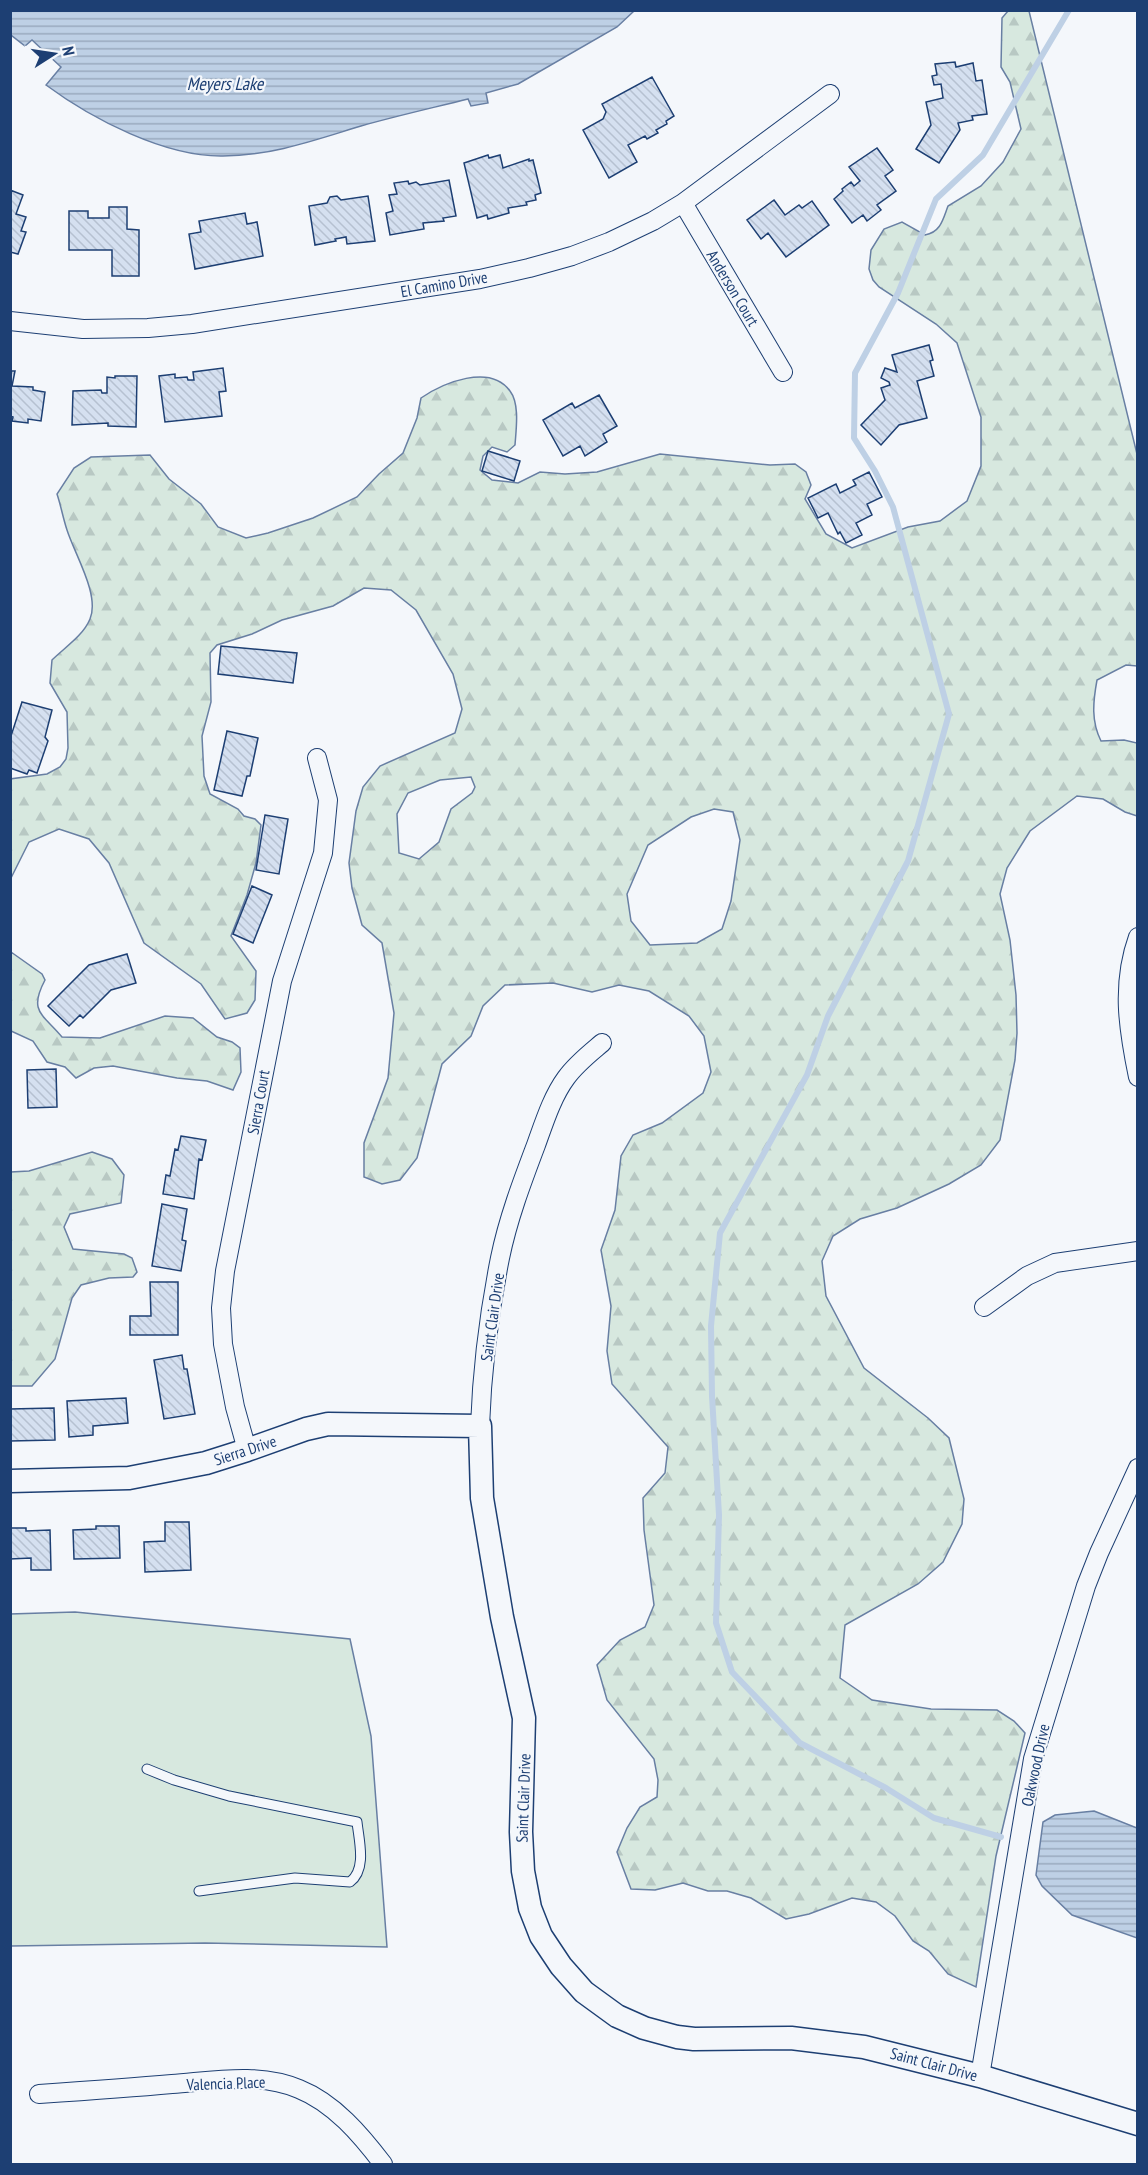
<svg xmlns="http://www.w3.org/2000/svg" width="1148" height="2175" font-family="'PT Sans Narrow',sans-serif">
	<defs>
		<pattern id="forest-firs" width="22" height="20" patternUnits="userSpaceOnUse" patternTransform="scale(1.5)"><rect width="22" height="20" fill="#d7e8df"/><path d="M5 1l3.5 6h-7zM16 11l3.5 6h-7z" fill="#b8c8c3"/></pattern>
		<pattern id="water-rules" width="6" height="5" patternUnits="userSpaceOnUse" patternTransform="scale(1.5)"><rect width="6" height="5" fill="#bed0e5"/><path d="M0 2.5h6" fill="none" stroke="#9aaabe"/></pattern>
		<pattern id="building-back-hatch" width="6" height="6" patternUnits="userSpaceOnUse" patternTransform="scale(1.5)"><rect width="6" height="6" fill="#d5e0f0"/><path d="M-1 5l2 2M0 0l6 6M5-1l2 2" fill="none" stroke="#b6c1d1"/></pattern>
	</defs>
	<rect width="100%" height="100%" fill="#f4f7fb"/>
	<!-- grass -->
	<path fill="#d7e8df" stroke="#687fa3" stroke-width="1.5" d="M75 1612 350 1639 371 1736 387 1947 205 1943 11 1946 10 1614Z"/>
	<!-- forest -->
	<path fill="url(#forest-firs)" stroke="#687fa3" stroke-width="1.5" fill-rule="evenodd" d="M1008 11H1029L1137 454V666L1126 665 1097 680C1093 702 1091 721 1101 741L1124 740 1137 743V816L1125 812 1103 799 1077 796 1030 831 1007 868 1000 894 1010 940 1016 995 1017 1033 1015 1060 1000 1140 981 1165 949 1184 897 1208 860 1219 833 1236 822 1261 826 1296 864 1368 928 1418 949 1438 964 1499 962 1524 943 1562 918 1584 845 1625 840 1678 872 1700 931 1709 997 1710 1014 1721 1025 1733 996 1856 976 1987 948 1974 929 1951 913 1941 895 1916 876 1902 852 1898 809 1914 786 1919 751 1898 727 1891H708L683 1883 655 1890 631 1889 617 1852 627 1828 640 1807 657 1797 658 1780 654 1759 607 1700 597 1665 620 1640 645 1627 654 1605 644 1530 643 1498 665 1473 668 1447 612 1384 607 1351 611 1306 601 1250 615 1210 621 1156 633 1135 662 1123 703 1093 711 1072 704 1036 689 1016 649 991 619 985 592 992 553 983 505 985 483 1006 471 1036 442 1064 417 1158 400 1180 382 1184 364 1177V1143L388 1078 394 1013 382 943 362 925 352 888 349 863 356 811 363 787 380 766 455 733 462 709 453 674 416 610 391 590 364 588 333 606 282 620 252 634 217 645 210 653 211 702 202 736 204 776 210 794 238 809 244 816 255 819 261 825 256 863 247 895 231 936 256 971 255 1000 247 1013 225 1019 201 984 144 943 109 863 89 839 59 829 29 842 11 878 10 779 47 774 60 767 66 759 68 748 67 712 50 683 52 660C64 648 83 636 90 619 100 595 75 555 67 530 63 518 61 506 57 494L74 468 91 457 150 455 169 479 201 504 218 527 246 538 268 533 313 518 357 497 379 474 403 453 417 418 421 398C443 383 490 363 510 391 520 404 516 430 515 445L507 452 492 447 483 456 480 470 492 480 518 483 540 472 565 474 597 472 660 454 770 465 795 464 806 472 811 485 805 499 826 534 852 548 908 527 940 521 967 501 981 466V417L957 343 936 324 879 287 873 280 869 269 871 250 884 229 902 222 925 235C941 232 943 219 948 206L981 186 1003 162 1021 129 1010 82 1001 67 1002 18ZM471 777 475 787 472 793 451 809 439 842 419 859 399 853 397 814 408 793 440 780ZM714 809 733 812 740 840 731 901 722 929 697 943 650 945 631 921 627 894 648 845 691 817Z
		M11 952 42 974 45 980C28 1012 43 1014 62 1037L100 1038 165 1016 193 1018 217 1037 232 1042 240 1048 241 1072 233 1090 207 1081 177 1078 113 1066 94 1068 76 1078 65 1067 47 1062 33 1041 11 1031Z
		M92 1152 112 1159 124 1175 121 1203 70 1214 64 1227 73 1249 124 1254 132 1258 137 1272 133 1277 109 1278 81 1285 72 1298 55 1359 32 1386H11V1172L29 1171Z"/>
	<!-- water -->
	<path fill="url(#water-rules)" stroke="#687fa3" stroke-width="1.5" d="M10 11 11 10 634 11 617 27 518 84 486 93 488 103 471 106 468 99C432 108 396 116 361 126 315 140 271 156 223 156 165 157 92 119 46 85L61 67 32 40 25 46 11 35Z
		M1094 1811 1137 1828V1938L1072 1915 1042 1886 1036 1875 1043 1822 1055 1815Z"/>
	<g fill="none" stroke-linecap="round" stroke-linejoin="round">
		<!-- stream -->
		<path stroke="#bed0e5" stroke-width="6" d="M1001 1837 934 1818 886 1788 800 1743 732 1672 716 1623 719 1515 712 1396 711 1326 720 1233 807 1075 828 1016 908 861 949 714 893 507 875 471 854 438 855 373 898 293 936 199 983 155 1069 10"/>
	</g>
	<!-- building -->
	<path fill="url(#building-back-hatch)" stroke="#1d3f73" stroke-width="1.5" d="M955 62 956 67 973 63 976 81 982 80 987 114 972 116 973 120 958 123 960 130 939 163 916 149 931 125 926 102 943 98 941 84 934 85 932 76 937 75 935 64Z
		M652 77 674 116 666 121 667 124 656 130 658 133 647 139 645 136 628 145 637 162 609 178 583 130 603 119 606 112 602 104Z
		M877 148 893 170 885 176 896 191 877 205 881 210 867 221 863 215 852 223 834 199 843 191 842 189 851 182 854 186 860 181 849 167Z
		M488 155 489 158 500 155 503 168 529 159V161L533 160 541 193 535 195 536 200 526 202 527 205 508 208 509 213 488 219 487 215 477 218 464 163Z
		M449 180 456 216 443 218 444 221 423 223 424 229 390 235 386 213 393 211 389 195 397 194 394 183 408 181 409 184 416 182 420 185Z
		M10 190 23 195 16 214 26 217 21 231 26 232 18 254 10 252Z
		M337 196 341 200 368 196 375 241 347 244 346 237 335 239 336 241 315 245 309 206 327 203 330 197Z
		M774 200 785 215 799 205 802 208 812 201 829 225 786 257 768 233 761 239 747 220Z
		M109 207H127V229L139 230V276H112V250H69V211H88V218H109Z
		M245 213 247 224 257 222 263 256 195 269 189 234 201 232 199 221Z
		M929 345 933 360 930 361 934 376 917 381 927 418 899 425 881 445 861 425 885 400 881 388 890 385 889 382 881 378 885 368 897 372 892 355Z
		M223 368 226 391 219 392 222 416 165 422 159 376 175 374V378L187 377 188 380H194L193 372Z
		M10 371H15L12 386 33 387V390L45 392 41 421 28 419V423L12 421 13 417 10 416Z
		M115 376H137L136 427 108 426V423L72 425 73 391 101 390 102 393H107V377L115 378Z
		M599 395 617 426 603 434 607 442 585 456 580 446 563 456 543 420 572 403 575 408Z
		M488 451 520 461 514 481 482 471Z
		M869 472 882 497 867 504 872 515 856 523 862 535 846 543 840 532 838 534 828 513 818 518 808 498 836 484 840 493 856 485 853 480Z
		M221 646 297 653 293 683 218 674Z
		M22 702 52 710 45 737 48 741 37 773 29 770 27 774 10 768V739Z
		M227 731 258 738 250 776H247L242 796 214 790Z
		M265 815 288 819 279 874 256 870Z
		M252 886 272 895 253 943 233 934Z
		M127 954 136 983 111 990 83 1018 80 1015 69 1026 48 1006 89 965Z
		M56 1069 57 1107 28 1108 27 1070Z
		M181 1136 206 1140 202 1160 199 1159 194 1199 163 1194 166 1175 170 1176 175 1149 178 1150Z
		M162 1204 187 1209 182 1240 186 1241 181 1271 152 1266Z
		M150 1282H178V1335H130V1316H151Z
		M182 1355 184 1369H187L195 1414 164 1419 154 1360Z
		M126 1398 128 1423 93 1426V1435L69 1437 67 1401Z
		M54 1408 55 1440 10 1441V1409Z
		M165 1522H189L191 1570 145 1572 144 1542 165 1541Z
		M96 1526H119L120 1558 74 1559 73 1530 96 1529Z
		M10 1528H26V1531L50 1530 51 1570H31V1558L10 1559Z"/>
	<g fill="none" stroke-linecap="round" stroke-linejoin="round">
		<!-- service casing -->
		<g stroke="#1d3f73" stroke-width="11">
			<path id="service" d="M147 1769 174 1780 229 1796 357 1822C359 1841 367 1869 350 1882L295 1878 199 1891"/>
		</g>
		<!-- minor casing -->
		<g stroke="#1d3f73" stroke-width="20">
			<path id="minor" d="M683 203 783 372
				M10 321 83 329 148 328 192 324 480 279 529 268 572 256 609 242 653 221 683 203 830 94
				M1138 937C1121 984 1128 1029 1138 1077
				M984 1307 1027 1276 1055 1263 1138 1251
				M480 1426C482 1370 489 1313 500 1258 508 1219 522 1182 536 1145 544 1123 552 1097 566 1078 576 1064 589 1054 602 1043
				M247 1450 235 1407 223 1344 221 1308 225 1271 282 981 323 853 328 800 317 758
				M980 2076 1033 1759 1086 1586 1099 1553 1138 1468
				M39 2094C83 2091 127 2088 172 2084 213 2081 259 2072 299 2089 334 2103 361 2135 383 2164"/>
		</g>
		<!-- tertiary casing -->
		<g stroke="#1d3f73" stroke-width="25">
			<path id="tertiary" d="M10 1481 129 1478 206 1463 247 1450 306 1429 328 1424 480 1426 482 1498 502 1617 524 1718 521 1832 523 1871 530 1908 541 1936 561 1966 584 1992 617 2016 644 2028 677 2037 694 2039 791 2038 864 2047 980 2076 1138 2124"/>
		</g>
		<!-- service -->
		<use href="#service" stroke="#f4f7fb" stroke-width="9"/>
		<!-- minor -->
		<use href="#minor" stroke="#f4f7fb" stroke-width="18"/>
		<!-- tertiary -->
		<use href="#tertiary" stroke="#f4f7fb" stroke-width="22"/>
	</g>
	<g text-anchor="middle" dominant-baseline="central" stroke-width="4.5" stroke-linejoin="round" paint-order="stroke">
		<!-- street labels -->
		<g font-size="16" fill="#1d3f73" stroke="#f4f7fb">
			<text transform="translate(444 284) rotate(-10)">El Camino Drive</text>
			<text transform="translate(733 288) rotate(59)">Anderson Court</text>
			<text transform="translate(258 1102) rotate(-80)">Sierra Court</text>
			<text transform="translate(492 1317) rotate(-82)">Saint Clair Drive</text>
			<text transform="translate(245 1450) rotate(-18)">Sierra Drive</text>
			<text transform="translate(1035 1765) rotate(-78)">Oakwood Drive</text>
			<text transform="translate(523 1798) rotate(-88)">Saint Clair Drive</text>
			<text transform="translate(934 2064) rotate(15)">Saint Clair Drive</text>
			<text transform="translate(226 2083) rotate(-2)">Valencia Place</text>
		</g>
		<!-- water labels -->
		<g font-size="18" font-style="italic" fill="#1d3f73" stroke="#f4f7fb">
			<text x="225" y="83">Meyers Lake</text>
		</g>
	</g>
	<!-- border -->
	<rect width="1148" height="2175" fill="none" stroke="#1d3f73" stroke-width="24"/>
	<!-- north arrow -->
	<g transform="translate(54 54) rotate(78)" stroke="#f4f7fb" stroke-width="4.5" paint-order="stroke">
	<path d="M0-4.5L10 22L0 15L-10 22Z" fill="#1d3f73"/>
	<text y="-9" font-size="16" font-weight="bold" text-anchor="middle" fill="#1d3f73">N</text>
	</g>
</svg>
